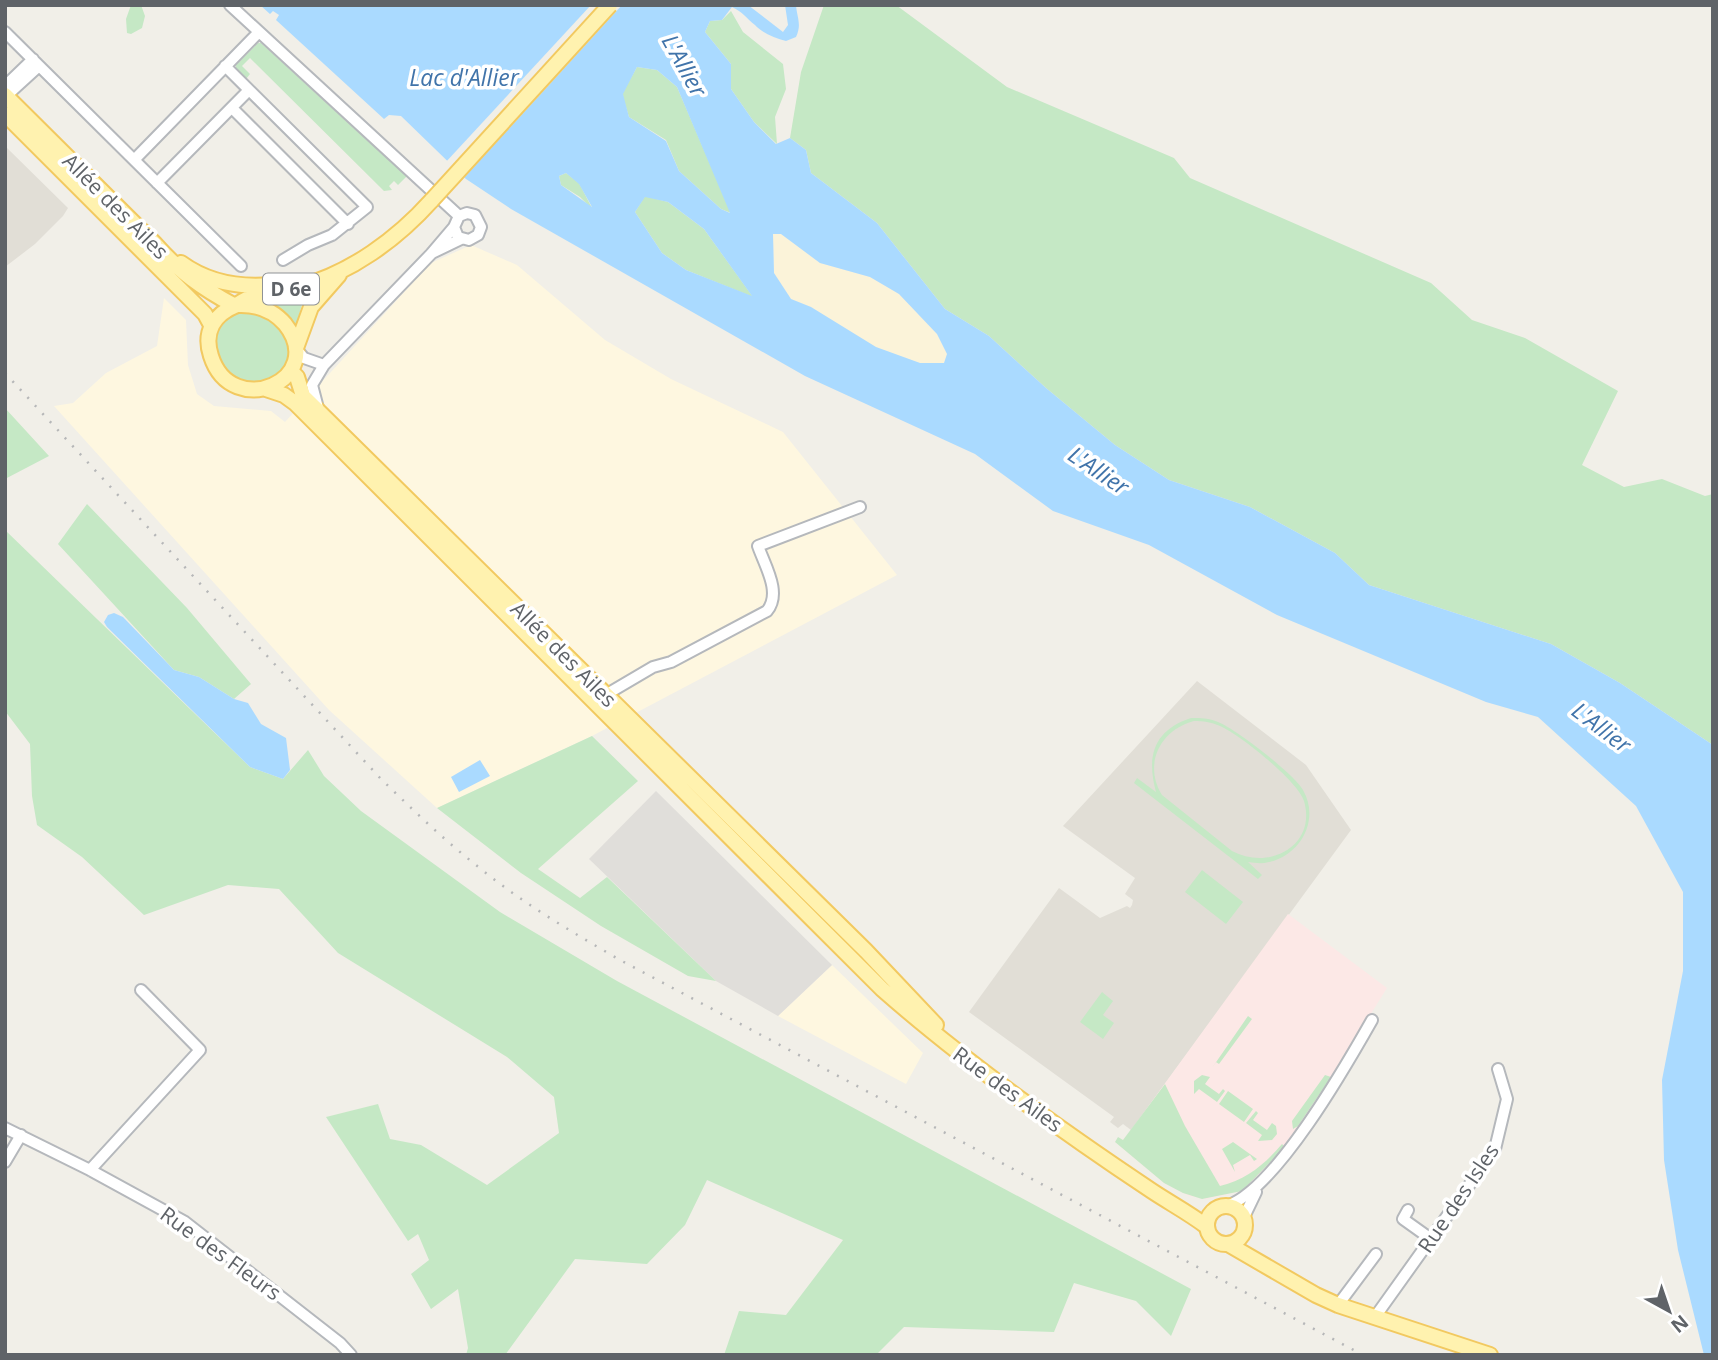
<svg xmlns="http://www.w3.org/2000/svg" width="1718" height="1360" font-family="'Open Sans',sans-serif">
	<rect width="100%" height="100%" fill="#f1efe8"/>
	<!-- commercial -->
	<path fill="#fef7e0" d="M471 245 517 265 605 340 671 379 783 432 897 575 592 736 437 808 329 710 54 406 73 403 106 373 157 346 164 298 186 320 188 365 197 394 214 406 271 411 285 422 431 263Z
		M832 965 923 1053 906 1084 778 1016Z"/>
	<!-- industrial -->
	<path fill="#e0deda" d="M656 791 832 965 778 1016 716 981 589 859Z"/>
	<!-- education -->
	<path fill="#e1ded6" d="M5 146 68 208 63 216 35 244 5 267Z
		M1197 681 1306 765 1351 830 1131 1130 1123 1124 1118 1128 1110 1122 1114 1117 969 1012 1059 888 1100 918 1127 906 1130 908 1132 905 1133 900 1125 894 1135 878 1063 826Z"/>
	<!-- medical -->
	<path fill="#fce8e6" d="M1288 914 1387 988 1314 1105 1285 1147 1265 1169 1242 1191 1206 1199 1189 1196 1164 1183 1115 1142 1118 1137 1123 1140 1134 1126Z"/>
	<!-- green -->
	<path fill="#c5e8c5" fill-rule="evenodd" d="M131 5H141L145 16 142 28 131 34 127 33 126 19Z
		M824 5H896L1007 87 1174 158 1190 178 1431 283 1472 320 1525 338 1618 391 1582 465 1624 487 1662 479 1705 496 1713 494V745L1620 683 1551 644 1369 585 1335 553 1250 507 1169 480 1115 445 1046 388 989 336 945 309 877 223 811 173 806 150 790 138 801 72Z
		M731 11 743 32 783 64 786 89 775 117 777 144 754 122 731 89V64L705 32 710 21 722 20Z
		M258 43H261L370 143 373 142 408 175 398 185 394 181 389 186 392 190 384 191 250 58 242 66 250 74 246 79 236 69V65Z
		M637 67 657 70 677 87 731 213 721 209 679 171 666 140 629 117 622 94Z
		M566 173 579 183 593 210 580 197 561 185 559 176Z
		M645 196 668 202 704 229 753 297 686 270 662 253 635 212Z
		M296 295 302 304 295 330 258 300Z
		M244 311C252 312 262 313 270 318 292 332 297 367 270 380 227 401 186 323 244 311Z
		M5 408 49 456 5 479Z
		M87 504 187 608 251 684 234 699 199 677 174 670 58 544Z
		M5 530 250 767 283 779 308 750 324 776 361 811 500 912 617 981 1191 1289 1171 1336 1136 1301 1074 1283 1054 1332 904 1327 876 1355H724L739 1311 786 1315 843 1240 707 1180 685 1225 647 1264 575 1259 505 1355H466L468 1348 458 1289 431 1309 411 1274 429 1260 418 1234 408 1241 326 1117 378 1104 390 1139 421 1145 487 1185 559 1133 554 1097 507 1057 338 953 279 889 228 885 144 915 82 857 37 825 32 796 30 744 5 711Z
		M1191 718C1201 718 1209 718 1218 722 1236 729 1294 774 1303 790 1320 819 1301 855 1269 862 1262 864 1255 863 1248 862L1262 875 1258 879 1134 783 1137 778 1156 792C1146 756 1154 730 1191 718ZM1194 721C1203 721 1211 722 1220 726 1239 734 1298 781 1304 801 1317 846 1269 871 1232 851L1162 795C1143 764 1160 730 1194 721Z
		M592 736 638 781 538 869 580 898 607 877 716 981 688 976 601 926 521 873 437 808Z
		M1202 870 1243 902 1226 924 1185 892Z
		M1102 992 1113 1001 1103 1015 1114 1023 1103 1039 1080 1022Z
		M1248 1016 1252 1019 1219 1064 1216 1062 1212 1068Z
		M1202 1075 1210 1077 1205 1084 1219 1094 1223 1089 1225 1091 1217 1102 1199 1089 1194 1094V1081Z
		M1325 1075 1331 1077 1298 1126 1293 1129 1292 1121Z
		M1165 1084 1185 1126 1220 1186C1247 1179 1264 1165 1282 1144L1285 1147 1242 1191 1202 1199 1183 1193 1164 1183 1115 1142 1118 1137 1123 1140Z
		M1228 1091 1253 1109 1244 1122 1219 1104Z
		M1256 1111 1258 1113 1253 1120 1267 1130 1272 1123 1276 1126 1277 1134 1272 1140 1258 1141 1262 1135 1246 1123Z
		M1233 1142 1257 1159 1254 1161 1250 1155 1233 1165 1235 1172 1222 1149Z"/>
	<!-- sand -->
	<path fill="#fbf3d9" d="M773 234H781L820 263 870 277 899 294 937 334 947 354 944 363H920L875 347 811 307 791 299 774 273Z"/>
	<!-- water -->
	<path fill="#aadaff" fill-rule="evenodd" d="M260 5H748L783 32 788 25 785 5H796C797 18 802 24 796 37L786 41C775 38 762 33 755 25 746 18 743 12 732 7L722 20 710 21 705 32 731 64V89L754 122 776 144 790 138 806 150 811 173 877 223 945 309 989 336 1046 388 1115 445 1169 480 1250 507 1335 553 1369 585 1551 644 1620 683 1713 745V1355H1704L1678 1250 1664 1160 1662 1080 1683 971V892L1636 806 1538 717 1486 702 1277 615 1149 545 1053 511 975 454 805 376 511 209 466 179 401 116 389 115 384 119 276 20 279 15 273 11 270 14ZM637 67 657 70 677 87 730 213 721 209 679 171 666 141 629 117 623 94ZM566 173 579 184 592 207 561 185 559 176ZM645 197 668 202 704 229 752 296 686 270 662 253 635 212ZM773 234H781L820 263 870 277 899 294 937 334 947 354 944 363H920L876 347 811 307 791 299 774 273Z
		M114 613 123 617 174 670 199 677 234 699 248 703 261 724 286 738 290 770 283 779 250 767 107 627 104 622 108 615Z
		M480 760 490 776 459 792 451 777Z"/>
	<!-- pier -->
	<path fill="#f1efe8" d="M591 5H622L462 180 445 163Z"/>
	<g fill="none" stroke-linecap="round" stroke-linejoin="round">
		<!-- minor casing -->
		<g stroke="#b5b8bc" stroke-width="14">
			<path id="minor" d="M230 5 459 216
				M5 32 241 266
				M225 66 367 207 332 235 308 245 283 260
				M5 86 33 59
				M5 97 39 66
				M232 108 348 224
				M134 160 259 32
				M157 183 249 90
				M432 253 461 239
				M296 349 304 358 324 365
				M318 408 312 385 324 365 431 254 454 227 459 216 467 213 475 215 481 227 478 235 469 240 458 237 454 227
				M602 697 653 667 671 662 767 611C782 593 765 566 758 546L860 507
				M5 1128 90 1170 185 1222 340 1343 351 1355
				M5 1162 21 1135
				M90 1170 200 1050 141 990
				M1227 1206C1276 1189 1346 1066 1372 1020
				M1408 1210 1403 1219 1431 1239
				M1244 1217 1256 1192
				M1338 1305 1376 1254
				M1375 1317 1495 1149 1507 1099 1498 1069"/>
		</g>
		<!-- major casing -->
		<g stroke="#f2c960" stroke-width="18">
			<path id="major" d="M5 95 155 244C181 273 200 287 235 306
				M5 114 205 314 211 325
				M181 263C207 282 240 288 272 285
				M238 304C257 291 278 293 299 287 351 273 397 239 432 200
				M237 305C255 304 272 309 285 324 329 379 232 422 211 356 203 332 214 314 237 305Z
				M296 348 311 307 339 275
				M291 371 297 377 303 396 866 951 936 1025
				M266 389 284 395 295 403 882 989C966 1063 1059 1129 1152 1191 1170 1203 1189 1213 1206 1226
				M1207 1225a19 19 0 1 1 38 0a19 19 0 1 1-38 0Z
				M1228 1244 1316 1295 1338 1305 1490 1355"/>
		</g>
		<!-- minor -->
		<use href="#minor" stroke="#fff" stroke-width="10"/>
		<!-- major -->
		<use href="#major" stroke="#fff2af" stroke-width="14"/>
		<!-- rail -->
		<path stroke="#b6b7b8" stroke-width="2.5" stroke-dasharray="2 9" stroke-linecap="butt" d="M5 373 381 779C413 810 445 841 481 869 524 904 572 932 620 960L1363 1355"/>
		<!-- major-bridge casing -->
		<g stroke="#f2c960" stroke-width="18" stroke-linecap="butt">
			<path id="major-bridge" d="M432 200 610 5"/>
		</g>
		<!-- major-bridge -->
		<use href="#major-bridge" stroke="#fff2af" stroke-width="14"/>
	</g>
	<g text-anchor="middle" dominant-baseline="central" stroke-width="7" stroke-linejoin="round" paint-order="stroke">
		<!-- shield labels -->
		<rect fill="#fff" stroke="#8f9295" stroke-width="2" x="263" y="273.5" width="56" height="31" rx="5"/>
		<g font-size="19" font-weight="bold" fill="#5f6368">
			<text x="291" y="289">D 6e</text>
		</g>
		<!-- street labels -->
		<g font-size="21" fill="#5f6368" stroke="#fff">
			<text transform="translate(116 206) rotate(45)">Allée des Ailes</text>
			<text transform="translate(564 654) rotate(45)">Allée des Ailes</text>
			<text transform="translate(1008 1089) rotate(36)">Rue des Ailes</text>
			<text transform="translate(1458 1198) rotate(-56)">Rue des Isles</text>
			<text transform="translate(221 1253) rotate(36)">Rue des Fleurs</text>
		</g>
		<!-- water labels -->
		<g font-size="23" font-style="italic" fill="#4174aa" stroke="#fff">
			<text transform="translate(685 65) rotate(61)">L'Allier</text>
			<text x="464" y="77">Lac d'Allier</text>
			<text transform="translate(1099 470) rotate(34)">L'Allier</text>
			<text transform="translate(1602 727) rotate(37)">L'Allier</text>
		</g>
	</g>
	<!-- border -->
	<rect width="1718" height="1360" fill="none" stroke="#5f6368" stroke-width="14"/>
	<!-- north arrow -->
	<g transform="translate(1669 1311) rotate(140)" stroke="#ffffff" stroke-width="5" paint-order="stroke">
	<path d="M0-5L12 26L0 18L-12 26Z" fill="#5f6368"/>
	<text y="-10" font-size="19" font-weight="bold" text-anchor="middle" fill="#5f6368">N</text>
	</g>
</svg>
